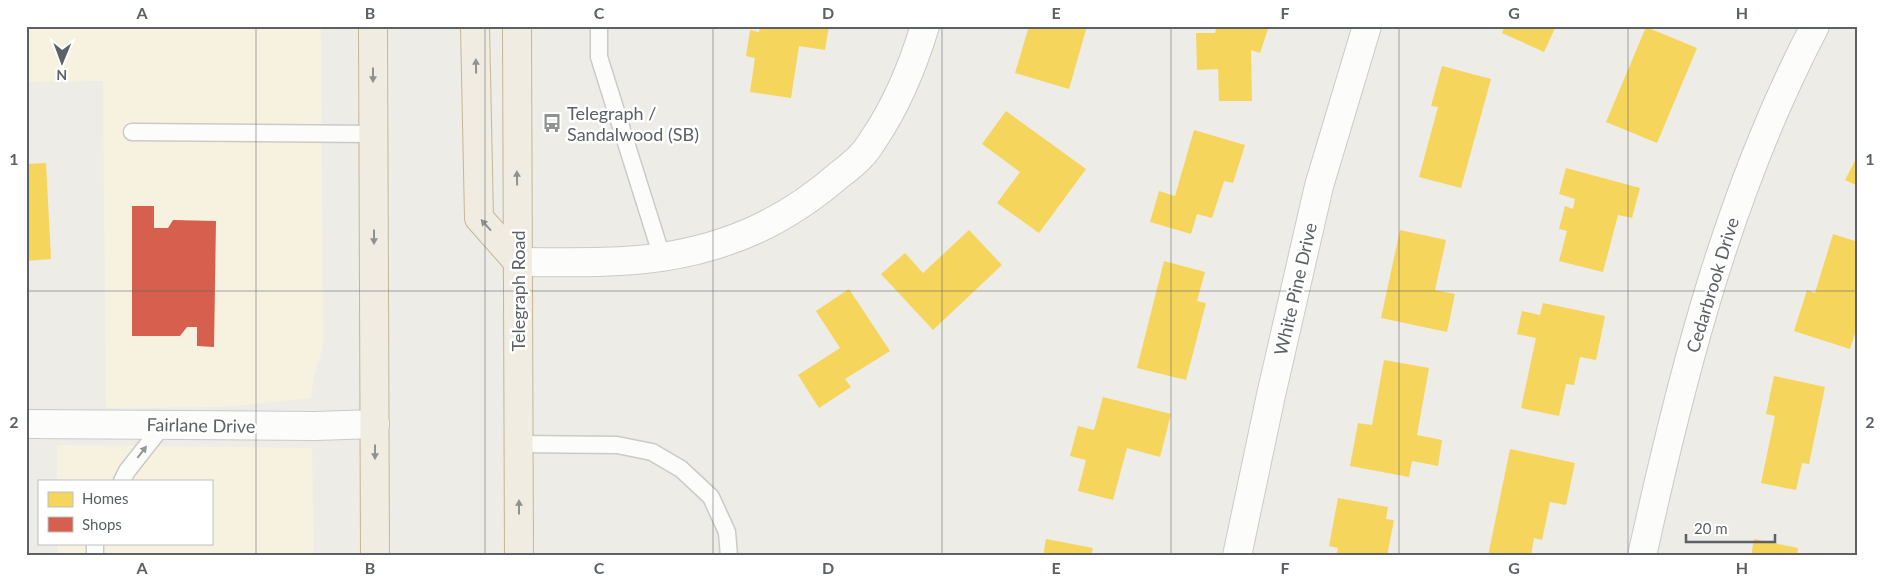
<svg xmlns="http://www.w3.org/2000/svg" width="1884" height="582" font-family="Lato,sans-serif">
	<rect width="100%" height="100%" fill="#edece7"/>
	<!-- commercial -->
	<path fill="#f7f2e0" d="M26 26H321L323 347 314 375 311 398 224 407 106 408 103 81 26 82Z
		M57 445 312 448 314 556H58V543H211V481H57Z"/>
	<!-- homes -->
	<path fill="#f6d55c" d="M760 26H829L825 50 799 46 791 98 750 92 755 58 746 56 750 30 759 32Z
		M1029 26H1087L1069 89 1015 73Z
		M1217 26H1269L1260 53 1251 50 1252 101H1219L1218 69 1197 70 1196 33H1215Z
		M1505 26H1556L1544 52 1502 33Z
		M1646 27 1697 48 1657 143 1606 122Z
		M1442 66 1491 79 1461 188 1419 177 1438 107 1431 106Z
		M1006 111 1086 169 1039 233 997 203 1020 172 982 144Z
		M1194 130 1245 145 1233 183 1224 181 1212 218 1197 214 1191 234 1150 222 1159 191 1175 196Z
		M1858 155V186L1845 180Z
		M46 163 51 259 26 261V164Z
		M1566 168 1640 188 1632 218 1618 215 1603 272 1559 261 1567 231 1559 229 1565 206 1573 209 1575 199 1559 194Z
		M969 230 1002 265 933 330 881 274 905 253 923 273Z
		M1400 230 1446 240 1435 290 1455 294 1447 332 1381 318Z
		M1833 234 1858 242V324L1850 349 1794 331 1807 290 1815 293Z
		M1164 261 1205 272 1197 301 1206 303 1186 380 1137 368Z
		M849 289 890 351 845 379 851 387 819 408 798 375 840 348 816 311Z
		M1543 303 1605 316 1596 360 1580 357 1574 385 1566 384 1559 416 1521 408 1536 338 1517 334 1522 311 1540 315Z
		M1384 360 1429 368 1417 435 1442 440 1438 466 1412 461 1409 477 1350 466 1358 423 1372 425Z
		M1774 376 1825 387 1809 464 1802 463 1796 490 1761 483 1775 416 1766 414Z
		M1103 397 1171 414 1160 457 1127 448 1113 500 1078 491 1086 460 1070 456 1078 426 1094 430Z
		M1510 449 1575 463 1566 505 1550 502 1542 540 1534 538 1531 556H1488Z
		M1338 498 1388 507 1386 519 1394 520 1387 556H1336L1338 548 1329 546Z
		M1046 539 1093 548 1091 556H1043Z
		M1754 539 1798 548 1797 556H1751Z"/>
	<!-- shops -->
	<path fill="#d6604d" d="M132 206H154V228H168L173 220 216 221 214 347 197 346V327H187L180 336H132Z"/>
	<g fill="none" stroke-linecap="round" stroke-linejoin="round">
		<!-- lane casing -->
		<g stroke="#cacac9" stroke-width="19">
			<path id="lane" d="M599 26V57L662 257
				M132 132 373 134
				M518 444 617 445 652 452 681 469 711 497 727 532 729 556
				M122 481 127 471 164 424
				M95 543V556"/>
		</g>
		<!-- street casing -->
		<g stroke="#cacac9" stroke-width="30">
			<path id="street" d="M518 262C566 262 615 264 662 257 732 246 786 221 839 175 847 169 855 163 862 155 867 150 871 143 875 137 898 103 913 65 925 26
				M26 424 315 426 375 424
				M1237 556 1271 395 1319 186 1367 26
				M1642 556C1682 374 1728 192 1815 26"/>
		</g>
		<!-- highway casing -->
		<g stroke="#c5b693" stroke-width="30">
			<path id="highway" d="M373 26 375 556
				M475 26 479 218 518 262
				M517 26 519 556"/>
		</g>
		<!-- lane -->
		<use href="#lane" stroke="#fcfcfb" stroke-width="16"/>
		<!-- street -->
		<use href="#street" stroke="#fcfcfb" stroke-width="28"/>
		<!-- highway -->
		<use href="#highway" stroke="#f0ece1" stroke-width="28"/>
	</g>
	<!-- one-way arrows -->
	<defs><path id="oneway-solid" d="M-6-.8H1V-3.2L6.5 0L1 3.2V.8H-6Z" transform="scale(1.25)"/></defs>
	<g fill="#909291">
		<use href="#oneway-solid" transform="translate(476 66) rotate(-91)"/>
		<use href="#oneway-solid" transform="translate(373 75) rotate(90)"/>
		<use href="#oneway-solid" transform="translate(517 178) rotate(-91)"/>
		<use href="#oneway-solid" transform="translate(486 225) rotate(-132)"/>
		<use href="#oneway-solid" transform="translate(374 237) rotate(90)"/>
		<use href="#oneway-solid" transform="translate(375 452) rotate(90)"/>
		<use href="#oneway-solid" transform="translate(519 507) rotate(-90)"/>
	</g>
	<use fill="#94979a" href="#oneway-solid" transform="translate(142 452) rotate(-52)"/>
	<!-- grid -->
	<path fill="none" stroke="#5c6166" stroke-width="1" stroke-opacity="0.55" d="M256 26V556M485 26V556M713 26V556M942 26V556M1171 26V556M1399 26V556M1628 26V556M26 291H1858"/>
	<!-- icons -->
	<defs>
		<g id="bus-bare" transform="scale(1.5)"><path d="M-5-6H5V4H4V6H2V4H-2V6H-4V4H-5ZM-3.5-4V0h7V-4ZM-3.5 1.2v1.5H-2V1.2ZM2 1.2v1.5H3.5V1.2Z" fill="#8f9293" stroke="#fff" stroke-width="2.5" paint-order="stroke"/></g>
	</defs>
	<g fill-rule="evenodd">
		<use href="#bus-bare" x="552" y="123"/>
	</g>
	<g text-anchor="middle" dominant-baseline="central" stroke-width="5" stroke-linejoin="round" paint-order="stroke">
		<!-- poi labels -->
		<g font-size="18" fill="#5c6166" stroke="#fff" text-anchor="start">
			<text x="567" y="113">Telegraph /<tspan x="567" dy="21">Sandalwood (SB)</tspan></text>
		</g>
		<!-- street labels -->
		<g font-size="18" fill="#5c6166" stroke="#fff">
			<text transform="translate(1712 285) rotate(-73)">Cedarbrook Drive</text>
			<text transform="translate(1295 289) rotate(-77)">White Pine Drive</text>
			<text transform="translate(518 291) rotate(-90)">Telegraph Road</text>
			<text transform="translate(201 425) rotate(1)">Fairlane Drive</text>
		</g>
	</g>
	<!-- border -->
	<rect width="1884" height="582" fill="none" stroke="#ffffff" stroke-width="55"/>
	<!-- legend -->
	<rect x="38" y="480" width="175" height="65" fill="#ffffff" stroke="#bec0c2"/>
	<rect x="48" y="492" width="25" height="15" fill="#f6d55c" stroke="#bec0c2"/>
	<text x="82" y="504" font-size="15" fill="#5c6166">Homes</text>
	<rect x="48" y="517" width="25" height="15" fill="#d6604d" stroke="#bec0c2"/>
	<text x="82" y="530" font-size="15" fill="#5c6166">Shops</text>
	<!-- north arrow -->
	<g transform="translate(62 62) rotate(181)" stroke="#ffffff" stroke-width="4" paint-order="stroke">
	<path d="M0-4L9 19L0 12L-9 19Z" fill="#5c6166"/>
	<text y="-8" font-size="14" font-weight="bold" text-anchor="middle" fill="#5c6166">N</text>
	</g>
	<!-- scale -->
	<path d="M1686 534v8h89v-8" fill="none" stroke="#5c6166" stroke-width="2.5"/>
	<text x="1694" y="534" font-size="15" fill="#5c6166" stroke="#ffffff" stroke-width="4" paint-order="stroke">20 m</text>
	<rect x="28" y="28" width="1828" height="526" fill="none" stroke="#5c6166" stroke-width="2"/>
	<g font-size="16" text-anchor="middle" font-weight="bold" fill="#5c6166">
		<text x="142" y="19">A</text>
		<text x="370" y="19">B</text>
		<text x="599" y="19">C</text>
		<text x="828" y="19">D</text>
		<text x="1056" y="19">E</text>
		<text x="1285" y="19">F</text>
		<text x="1514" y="19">G</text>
		<text x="1742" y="19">H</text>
		<text x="14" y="165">1</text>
		<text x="1870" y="165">1</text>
		<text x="14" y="428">2</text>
		<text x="1870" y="428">2</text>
		<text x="142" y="574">A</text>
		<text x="370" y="574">B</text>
		<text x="599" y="574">C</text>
		<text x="828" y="574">D</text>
		<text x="1056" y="574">E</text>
		<text x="1285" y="574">F</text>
		<text x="1514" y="574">G</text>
		<text x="1742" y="574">H</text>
	</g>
</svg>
